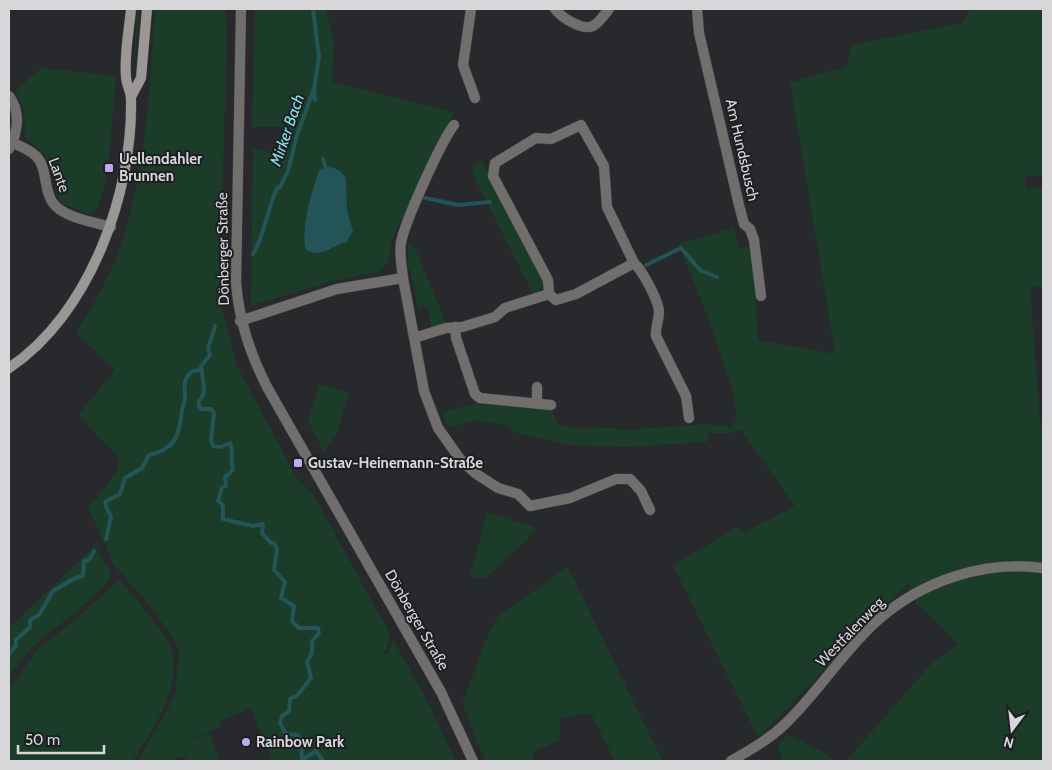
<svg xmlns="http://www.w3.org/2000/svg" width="1052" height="770" font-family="Cabin,sans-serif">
	<rect width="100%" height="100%" fill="#28292c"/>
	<!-- green -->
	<path fill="#1b3c28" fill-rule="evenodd" d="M137 9H140L132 82Z
		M155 9H225L227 28 220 284 222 309 237 365 296 477 313 494 390 634 386 650 381 655 388 654 393 640 422 691 456 761H272L251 708 219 722 221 727 183 743 209 734 220 761H187L185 757H176L174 761H138L175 696 179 654 176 643 151 607 114 565 88 507 115 475 120 459 78 415 115 370 76 333C92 306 109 279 120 248 146 172 150 89 155 9Z
		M255 9H326L334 42 332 82 454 112 393 237C389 250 391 263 379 272L332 281 251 306 253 148 278 153V165L281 167 289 127H252ZM330 167 346 178 347 210 353 231 347 242 337 244 303 237 313 184 324 168Z
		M970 9H1043V175L1025 176 1026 188 1043 187V286L1030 288 1043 459V761H846L932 663 958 644 915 602 908 583 758 738 673 565 739 526 743 533 795 506 741 430 733 433H708L707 442 625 447 569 445 519 434 502 423V425L475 420 449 428 442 413 478 402 552 410 557 423C580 435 601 423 625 430L708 424 731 427 737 418 733 390 704 307 678 244 734 228 739 248 750 246 755 285 758 340 835 354 790 83 846 66 852 45 962 23Z
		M41 68 116 76C113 102 110 198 94 213L88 214 62 203 58 197 45 154 25 138 24 109 15 91Z
		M482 161 542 280 543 284 538 292 533 294 477 183 472 167Z
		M408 245 415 248 446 323 431 327 427 306 418 308 410 269H408Z
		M319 384 349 393 337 433 324 452 308 421Z
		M487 513 533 526 536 531 485 579 470 576Z
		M95 546 109 568 111 577C82 615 34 635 9 677V628Z
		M568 567 658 752 662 761H615L591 713 561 718 559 741 532 752 536 761H485L462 703 490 630 499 615Z
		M117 581 121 582 146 611 171 647C182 689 154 728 133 761H9V690L35 652 82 614Z
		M788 735 823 752 835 761H783L777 745Z"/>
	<!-- water -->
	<path fill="#235458" d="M330 167 339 170 346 178 347 210 353 231 347 242C332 245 322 259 306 250 300 232 312 187 320 169Z"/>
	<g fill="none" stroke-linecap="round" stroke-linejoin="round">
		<!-- stream -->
		<path stroke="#235458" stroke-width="4" d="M314 90 315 100
			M323 159 326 168
			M425 198 458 205 490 202
			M253 254C265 234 267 210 277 188L280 187 288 171 297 135 314 89 319 57 313 9
			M646 265 681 248 700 270 717 277
			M202 370C202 377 204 384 204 391 204 399 194 400 201 409H211L214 413 211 441 213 446 220 447 230 443C234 449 230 460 233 470L225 477 226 486 222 488 218 501 223 505V519L253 526 263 524 262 533 271 543H274L277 549 274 570 285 582 281 598 294 606 292 621 299 628H318L319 633 312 641V653L307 662 311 678 297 696 290 699 289 711 282 716 280 723 286 734 297 735 301 738 302 760 316 751 323 761
			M106 539 111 517 105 504 106 501 120 494 125 478 142 468 149 455C177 449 179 434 182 410 183 406 185 402 185 398 185 386 182 379 193 371L202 370 201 366 210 355 208 349 215 326
			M9 654 16 646V640L30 627V620L39 615 53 591 75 578 83 576 84 561 89 560 94 551"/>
		<!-- minor casing -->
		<g stroke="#444548" stroke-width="11">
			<path id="minor" d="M471 9 463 65 475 98
				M555 9C561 17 582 31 593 26 599 23 605 14 609 9
				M697 9 699 33 739 205 744 224 750 229 754 240 761 296
				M9 96C21 112 18 132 9 149
				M9 141C17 145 29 149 36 156 48 168 43 190 53 203 64 218 94 222 111 227
				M634 263 607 207 604 166 581 125 551 139 536 138 495 163 493 176 548 280 549 294 556 300 576 294 634 263C642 270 659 301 659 312 659 321 655 327 656 336L686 396 689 418
				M403 278C402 267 399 254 401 243 404 223 441 142 454 125
				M240 321 337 289 403 278 424 391 438 428 460 459 475 473 498 488 518 494 530 506 570 498 616 479H630L641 491 650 510
				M455 327 456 338 475 394 480 398 551 405
				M414 338 446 328 462 327 495 317 505 308 549 294
				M537 404V387
				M731 761C750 750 768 740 784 725 818 693 843 651 878 620 922 581 984 560 1043 568"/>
		</g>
		<!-- tertiary casing -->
		<g stroke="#444548" stroke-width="11">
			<path id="tertiary" d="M241 9 236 282C239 321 250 353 267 387L441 692 473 761"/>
		</g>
		<!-- secondary casing -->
		<g stroke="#444548" stroke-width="11">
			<path id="secondary" d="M131 97 141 78 147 9
				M9 368C90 314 133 193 131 99 131 91 126 84 126 77 124 55 129 31 131 9"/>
		</g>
		<!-- minor -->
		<use href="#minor" stroke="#716f6e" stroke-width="10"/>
		<!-- tertiary -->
		<use href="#tertiary" stroke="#716f6e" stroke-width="10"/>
		<!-- secondary -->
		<use href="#secondary" stroke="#9a9795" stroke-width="10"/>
	</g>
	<!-- markers -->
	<g fill="#c2a8f3" stroke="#1e1f23" stroke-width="2">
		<rect x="104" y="163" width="10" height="10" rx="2.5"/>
		<rect x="293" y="458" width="10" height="10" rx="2.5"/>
		<circle cx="246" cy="742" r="5"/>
	</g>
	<g text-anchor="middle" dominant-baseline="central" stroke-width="4" stroke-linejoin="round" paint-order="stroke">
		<!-- street labels -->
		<g font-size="15" fill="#d7d7da" stroke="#1e1f23">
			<text transform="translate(742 150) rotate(77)">Am Hundsbusch</text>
			<text transform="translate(59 175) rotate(70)">Lante</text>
			<text transform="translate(223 249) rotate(-91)">Dönberger Straße</text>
			<text transform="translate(417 620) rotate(60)">Dönberger Straße</text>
			<text transform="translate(850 632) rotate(-46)">Westfalenweg</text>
		</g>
		<!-- poi labels -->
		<g font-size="15" font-weight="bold" fill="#d7d7da" stroke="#1e1f23" text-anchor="start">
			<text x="119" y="159">Uellendahler<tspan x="119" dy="17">Brunnen</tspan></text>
			<text x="308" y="463">Gustav-Heinemann-Straße</text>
			<text x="256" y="742">Rainbow Park</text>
		</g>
		<!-- water labels -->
		<g font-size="16" font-style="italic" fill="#8be0e9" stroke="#1e1f23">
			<text transform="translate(287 130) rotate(-71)">Mirker Bach</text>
		</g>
	</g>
	<!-- border -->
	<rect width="1052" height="770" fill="none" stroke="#d7d7da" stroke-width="20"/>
	<!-- north arrow -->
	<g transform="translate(1012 730) rotate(195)" stroke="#1e1f23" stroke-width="4" paint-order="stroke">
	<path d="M0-4L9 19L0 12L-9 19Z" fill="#d7d7da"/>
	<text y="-8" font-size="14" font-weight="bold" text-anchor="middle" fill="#d7d7da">N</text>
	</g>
	<!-- scale -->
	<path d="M18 745v8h86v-8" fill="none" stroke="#d7d7da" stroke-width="2.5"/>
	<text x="25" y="745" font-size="15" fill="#d7d7da" stroke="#1e1f23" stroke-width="4" paint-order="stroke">50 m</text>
</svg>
